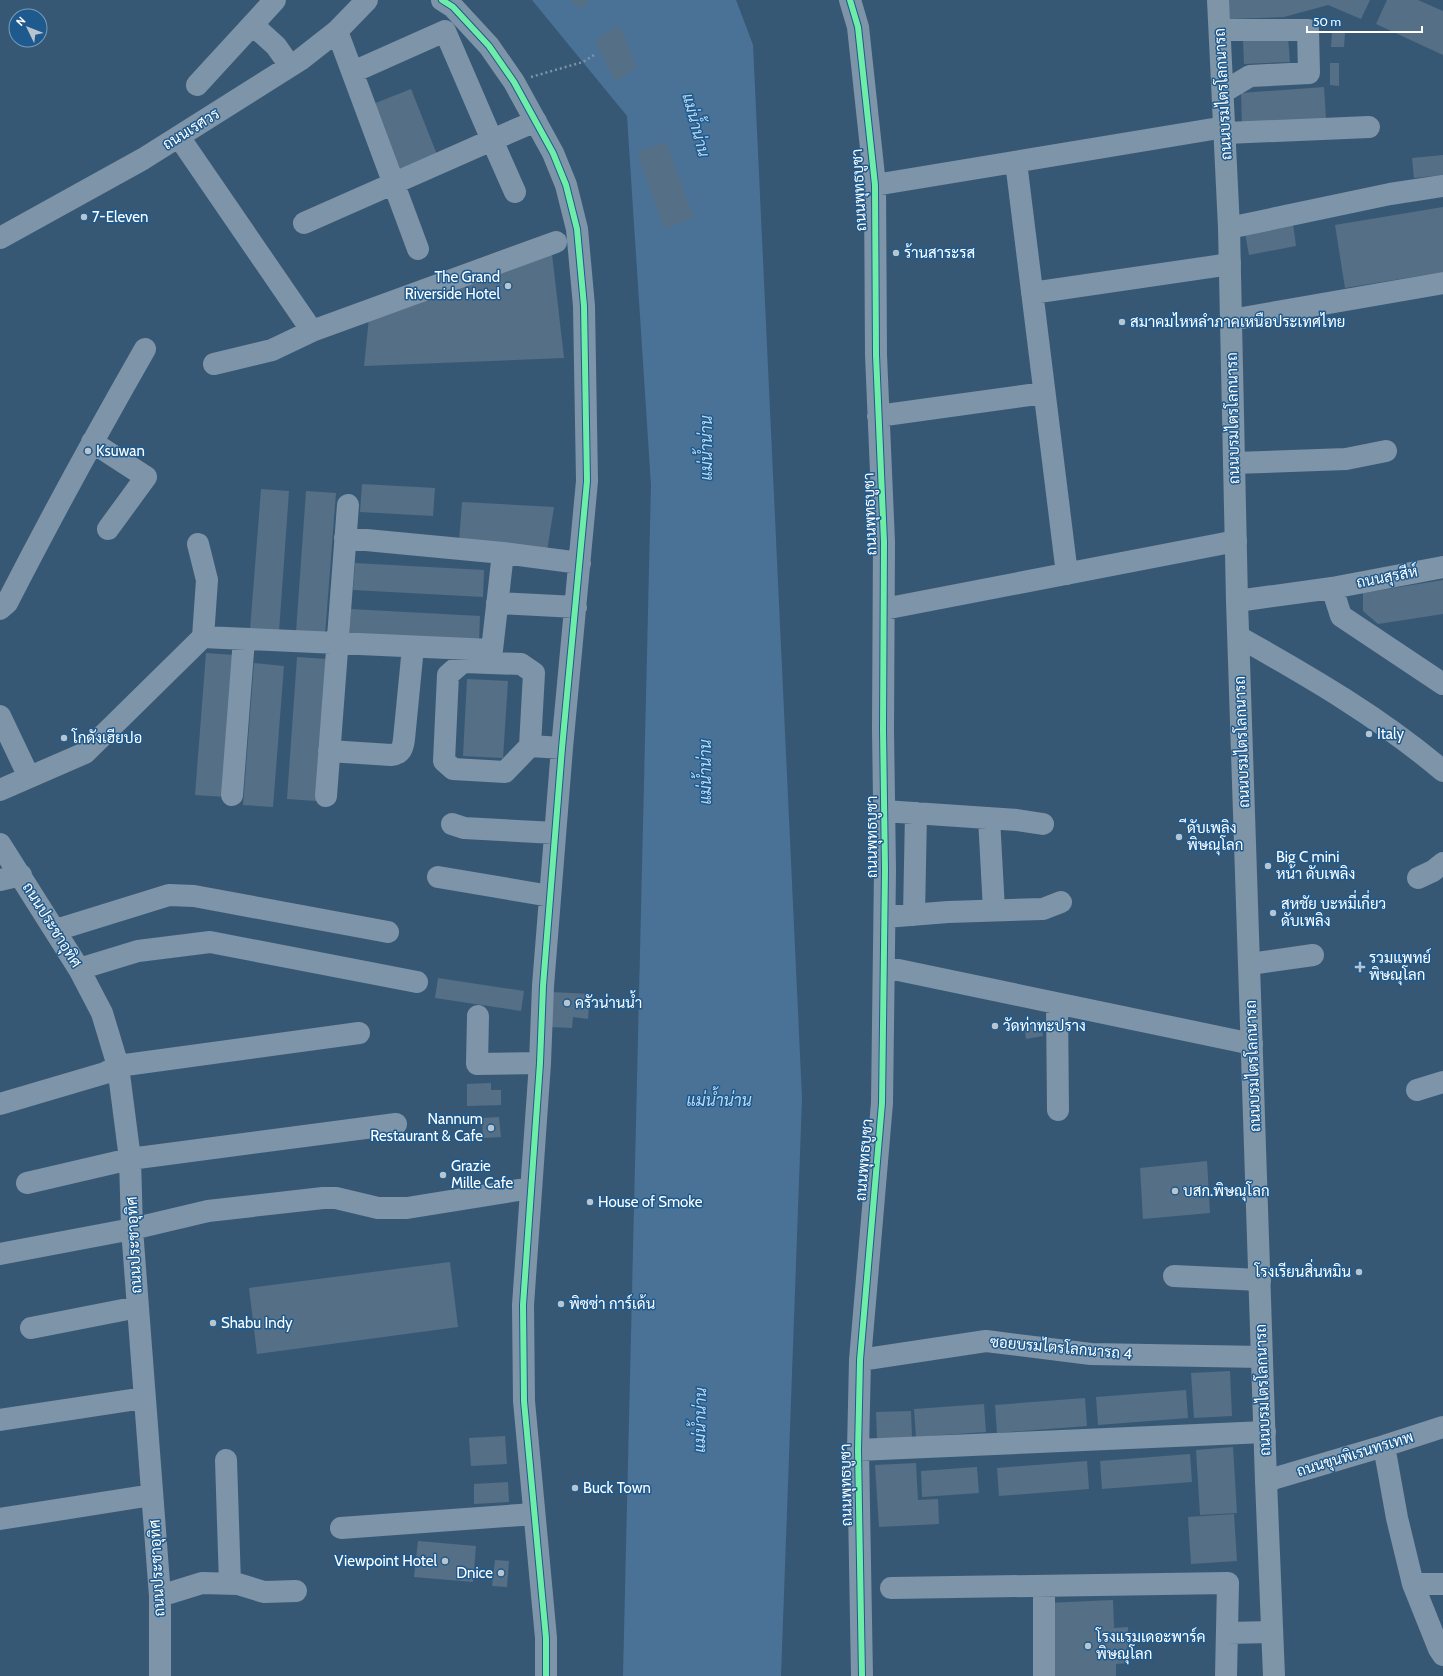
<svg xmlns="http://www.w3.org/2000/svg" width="1443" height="1676" font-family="Cabin,Sarabun,sans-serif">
	<rect width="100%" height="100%" fill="#375874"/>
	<!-- water -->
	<path fill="#4a7297" d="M532 0H736L753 45 802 1098 781 1676H623L651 485 627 116Z"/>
	<!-- building -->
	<path fill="#556f86" d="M570 0H590L580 10Z
		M1228 0H1370L1361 19 1328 5 1284 17 1230 19Z
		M1387 0H1418L1443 11V55L1376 24Z
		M619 25 637 67 615 82 595 40Z
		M1332 32 1345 33 1344 47H1331Z
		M1288 37 1290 62 1244 64 1243 40Z
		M1330 63H1339V86L1330 85Z
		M1324 87 1326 119 1242 124 1241 93Z
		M411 89 438 157 399 172 373 104Z
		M666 142 694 218 664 229 637 152Z
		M1443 155V175L1414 178 1412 158Z
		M1443 207V272L1345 288 1335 225Z
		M1293 224 1296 246 1249 255 1245 233Z
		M552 254 564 358 364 366 369 318Z
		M362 484 435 488 433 516 360 512Z
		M261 489 289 491 279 632 250 630Z
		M306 491 336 493 325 635 296 632Z
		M462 502 554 507 547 551 459 542Z
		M355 563 484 570 483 597 353 590Z
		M1443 580V614L1378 624 1363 611V593Z
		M351 609 480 616 479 643 349 636Z
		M206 653 235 655 225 797 195 795Z
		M297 657 327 659 316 801 287 799Z
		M254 663 284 666 273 807 243 805Z
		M467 679 508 681 503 758 463 756Z
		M438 978 524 991 521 1011 435 998Z
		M552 992 590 994 588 1019 573 1017 572 1028 549 1027Z
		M1040 1020 1043 1036 1026 1039 1024 1023Z
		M491 1083V1090H501V1105L467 1106V1084Z
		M499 1117 501 1137 483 1138 482 1118Z
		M1207 1161 1210 1213 1143 1219 1140 1168Z
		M450 1262 458 1327 257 1354 249 1288Z
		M1230 1371 1232 1416 1194 1418 1191 1373Z
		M1186 1390 1188 1418 1098 1425 1096 1397Z
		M1085 1398 1087 1426 997 1433 995 1405Z
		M984 1404 986 1432 916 1437 914 1409Z
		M911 1411 912 1437 877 1439 876 1412Z
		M505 1436 507 1464 471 1466 469 1438Z
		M1233 1447 1237 1513 1200 1515 1196 1450Z
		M1190 1454 1192 1482 1102 1489 1100 1461Z
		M1087 1461 1089 1489 999 1496 997 1468Z
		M916 1463 918 1500 938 1499 939 1524 879 1527 875 1465Z
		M977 1467 979 1493 922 1497 921 1471Z
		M508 1482 509 1502 474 1504V1484Z
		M1234 1514 1237 1561 1191 1564 1188 1517Z
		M418 1541 476 1546 473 1582 414 1577Z
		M495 1560 509 1561 507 1587 492 1586Z
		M1113 1600 1114 1628 1128 1627 1129 1663 1116 1664V1676H1049L1047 1603Z"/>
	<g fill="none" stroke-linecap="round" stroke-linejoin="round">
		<!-- path -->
		<path stroke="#7e94a8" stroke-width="2.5" stroke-dasharray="2 3" stroke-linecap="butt" d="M531 77 583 62 594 55"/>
		<!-- minor -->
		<path stroke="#7e94a8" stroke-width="22" d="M442 0 453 7 489 46 514 82 553 153 566 185 577 229 584 306 587 481 562 748 543 986 540 1063 523 1305 524 1401 546 1638V1676
			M850 0 858 27 875 185 876 355 884 542 883 729 885 870 882 1103 860 1360 858 1450 862 1676
			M253 25 276 46 290 66
			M1220 30H1308L1309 73 1250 76 1223 92
			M337 31 418 249
			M353 72 445 31 492 140 536 121
			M197 85 275 0
			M1226 133 1369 127
			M179 137 312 331
			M1016 162 1067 574
			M875 185 1225 127
			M304 223 492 140 515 192
			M1229 228 1390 194 1443 186
			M0 238 143 159 300 60 337 31 367 0
			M1032 293 1230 264
			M1231 320 1443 283
			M214 364 272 350 312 331 556 242
			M878 416 1044 393
			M92 442 146 477 108 529
			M1234 463 1346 459 1386 451
			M345 538 503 553 580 563
			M1332 588 1341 616 1443 684
			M1237 601 1332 588 1443 567
			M497 603 576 607
			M0 609 7 603C51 517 97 433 145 349
			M884 609 1236 541
			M203 637 492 650 503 553
			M1239 637C1310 677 1381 718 1443 771
			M0 716 29 777
			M530 746 505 772 453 769 444 761 448 675 463 662 521 664 534 673 530 746 562 748
			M329 751 391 755C401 754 403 748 404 739L413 647
			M0 790 85 753 203 637 207 580 198 544
			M232 795 244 639
			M326 796 348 505
			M884 811 1017 820 1043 824
			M989 818 994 910
			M452 824 464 828 555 833
			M0 844 79 969 102 1013 118 1066 130 1159 132 1229 160 1596V1676
			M438 877 550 896
			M1418 878 1433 871 1443 863
			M0 880 21 875
			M914 915 916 813
			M885 917 948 912 1043 909 1061 902
			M56 930 169 895 194 896 388 932
			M1250 964 1313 955
			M884 967 1252 1044
			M79 969 138 951 210 942 417 982
			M1057 1004 1058 1110
			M478 1016 477 1064 540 1063
			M1417 1090 1443 1082
			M0 1104 105 1073 118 1066 359 1033
			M27 1183 130 1159 396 1124
			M0 1254 132 1229 208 1211 323 1198H336L378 1208H407L531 1188
			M1174 1276 1260 1280
			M31 1328 138 1307
			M860 1360 986 1341 1091 1354 1262 1357
			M0 1420 144 1398
			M1384 1446 1397 1518 1413 1584 1439 1649 1443 1655
			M858 1450 1265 1432
			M226 1460 230 1584
			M1266 1481 1384 1446 1443 1427
			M0 1519 152 1495
			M341 1528 534 1514
			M1413 1584H1443
			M891 1588 1228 1583 1226 1676
			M160 1596 202 1583 238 1584 264 1592 296 1591
			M1227 1633 1272 1632
			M1044 1676V1586"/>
		<!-- major -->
		<path stroke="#7e94a7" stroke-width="22" d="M1218 0 1229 228 1237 601 1266 1481 1274 1676"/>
		<!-- cycleway casing -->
		<g stroke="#1e5a8d" stroke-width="8">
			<path id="cycleway" d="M442 0 453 7 489 46 514 82 553 153 566 185 577 229 584 306 587 481 562 748 543 986 540 1063 523 1305 524 1401 546 1638V1676
				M850 0 858 27 875 185 876 355 884 542 883 729 885 870 882 1103 860 1360 858 1450 862 1676"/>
		</g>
		<!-- cycleway -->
		<use href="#cycleway" stroke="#6deda7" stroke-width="6"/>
	</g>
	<!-- markers -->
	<g fill="#b9c5ce" stroke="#1e5a8d" stroke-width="1.5">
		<circle cx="84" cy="217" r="4"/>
		<circle cx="896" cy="253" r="4"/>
		<circle cx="508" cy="286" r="4"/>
		<circle cx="1122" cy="322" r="4"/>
		<circle cx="88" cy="451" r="4"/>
		<circle cx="1369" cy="734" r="4"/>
		<circle cx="64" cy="738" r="4"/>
		<circle cx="1179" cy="837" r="4"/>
		<circle cx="1268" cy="866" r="4"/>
		<circle cx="1273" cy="913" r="4"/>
		<path d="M1358 961h4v4h4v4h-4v4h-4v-4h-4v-4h4z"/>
		<circle cx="567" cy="1003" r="4"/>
		<circle cx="995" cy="1026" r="4"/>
		<circle cx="491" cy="1128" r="4"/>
		<circle cx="443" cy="1175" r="4"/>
		<circle cx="1175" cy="1191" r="4"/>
		<circle cx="590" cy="1202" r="4"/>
		<circle cx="1359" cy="1272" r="4"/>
		<circle cx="561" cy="1304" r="4"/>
		<circle cx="213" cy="1323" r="4"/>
		<circle cx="575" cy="1488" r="4"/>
		<circle cx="445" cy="1561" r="4"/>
		<circle cx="501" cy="1573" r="4"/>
		<circle cx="1088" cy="1646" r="4"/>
	</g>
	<g text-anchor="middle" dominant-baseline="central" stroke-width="3" stroke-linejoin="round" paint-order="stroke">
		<!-- street labels -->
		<g font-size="15" fill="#fff" stroke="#1e5a8d">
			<text transform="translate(1223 94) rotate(-93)">ถนนบรมไตรโลกนารถ</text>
			<text transform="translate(191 129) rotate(-32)">ถนนเรศวร</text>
			<text transform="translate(859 190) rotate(-93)">ถนนพุทธบูชา</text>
			<text transform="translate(1233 418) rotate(-91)">ถนนบรมไตรโลกนารถ</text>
			<text transform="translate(870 514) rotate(-92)">ถนนพุทธบูชา</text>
			<text transform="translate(1387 577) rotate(-11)">ถนนสุรสีห์</text>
			<text transform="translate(1242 742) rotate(-92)">ถนนบรมไตรโลกนารถ</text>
			<text transform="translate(872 837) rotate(-90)">ถนนพุทธบูชา</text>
			<text transform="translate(52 925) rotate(58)">ถนนประชาอุทิศ</text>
			<text transform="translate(1253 1066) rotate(-92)">ถนนบรมไตรโลกนารถ</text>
			<text transform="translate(864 1160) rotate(-85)">ถนนพุทธบูชา</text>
			<text transform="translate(134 1245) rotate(-93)">ถนนประชาอุทิศ</text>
			<text transform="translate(1061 1348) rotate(5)">ซอยบรมไตรโลกนารถ 4</text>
			<text transform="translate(1263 1390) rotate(-92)">ถนนบรมไตรโลกนารถ</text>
			<text transform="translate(1355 1454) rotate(-17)">ถนนขุนพิเรนทรเทพ</text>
			<text transform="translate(846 1485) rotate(-91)">ถนนพุทธบูชา</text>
			<text transform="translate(157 1568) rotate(-93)">ถนนประชาอุทิศ</text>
		</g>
		<!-- poi labels -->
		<g font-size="15" fill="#fff" stroke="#1e5a8d" text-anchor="start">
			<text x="92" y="217">7-Eleven</text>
			<text x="904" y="253">ร้านสาระรส</text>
			<text x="500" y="277" text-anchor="end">The Grand<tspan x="500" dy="17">Riverside Hotel</tspan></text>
			<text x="1130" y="322">สมาคมไหหลำภาคเหนือประเทศไทย</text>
			<text x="96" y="451">Ksuwan</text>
			<text x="1377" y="734">Italy</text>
			<text x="72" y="738">โกดังเฮียปอ</text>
			<text x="1187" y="828">ีดับเพลิง<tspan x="1187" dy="17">พิษณุโลก</tspan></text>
			<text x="1276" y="857">Big C mini<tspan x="1276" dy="17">หน้า ดับเพลิง</tspan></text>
			<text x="1281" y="904">สหชัย บะหมี่เกี่ยว<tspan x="1281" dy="17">ดับเพลิง</tspan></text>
			<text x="1369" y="958">รวมแพทย์<tspan x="1369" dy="17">พิษณุโลก</tspan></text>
			<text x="575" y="1003">ครัวน่านน้ำ</text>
			<text x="1003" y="1026">วัดท่าทะปราง</text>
			<text x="483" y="1119" text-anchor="end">Nannum<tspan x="483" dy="17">Restaurant &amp; Cafe</tspan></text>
			<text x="451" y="1166">Grazie<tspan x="451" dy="17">Mille Cafe</tspan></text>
			<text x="1183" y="1191">บสก.พิษณุโลก</text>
			<text x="598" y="1202">House of Smoke</text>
			<text x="1351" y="1272" text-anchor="end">โรงเรียนสิ่นหมิน</text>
			<text x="569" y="1304">พิซซ่า การ์เด้น</text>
			<text x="221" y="1323">Shabu Indy</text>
			<text x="583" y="1488">Buck Town</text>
			<text x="437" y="1561" text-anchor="end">Viewpoint Hotel</text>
			<text x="493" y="1573" text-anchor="end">Dnice</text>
			<text x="1096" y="1637">โรงแรมเดอะพาร์ค<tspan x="1096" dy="17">พิษณุโลก</tspan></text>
		</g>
		<!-- water labels -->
		<g font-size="16" font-style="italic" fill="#b8d9f4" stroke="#1e5a8d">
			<text transform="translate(696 125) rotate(75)">แม่น้ำน่าน</text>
			<text transform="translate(706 448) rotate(-90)">แม่น้ำน่าน</text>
			<text transform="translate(705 772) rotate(-90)">แม่น้ำน่าน</text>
			<text x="719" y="1100">แม่น้ำน่าน</text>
			<text transform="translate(700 1420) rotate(-89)">แม่น้ำน่าน</text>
		</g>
	</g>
	<!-- north arrow -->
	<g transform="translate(28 28) rotate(313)"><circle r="19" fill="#1e5a8d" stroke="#789cbb"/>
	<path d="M0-3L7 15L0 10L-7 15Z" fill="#b9c5ce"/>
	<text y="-6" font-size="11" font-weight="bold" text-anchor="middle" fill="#ffffff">N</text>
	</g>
	<!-- scale -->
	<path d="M1307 26v6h115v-6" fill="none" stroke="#ffffff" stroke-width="2"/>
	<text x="1313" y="26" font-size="12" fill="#ffffff" stroke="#1e5a8d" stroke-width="3" paint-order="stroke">50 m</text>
</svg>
